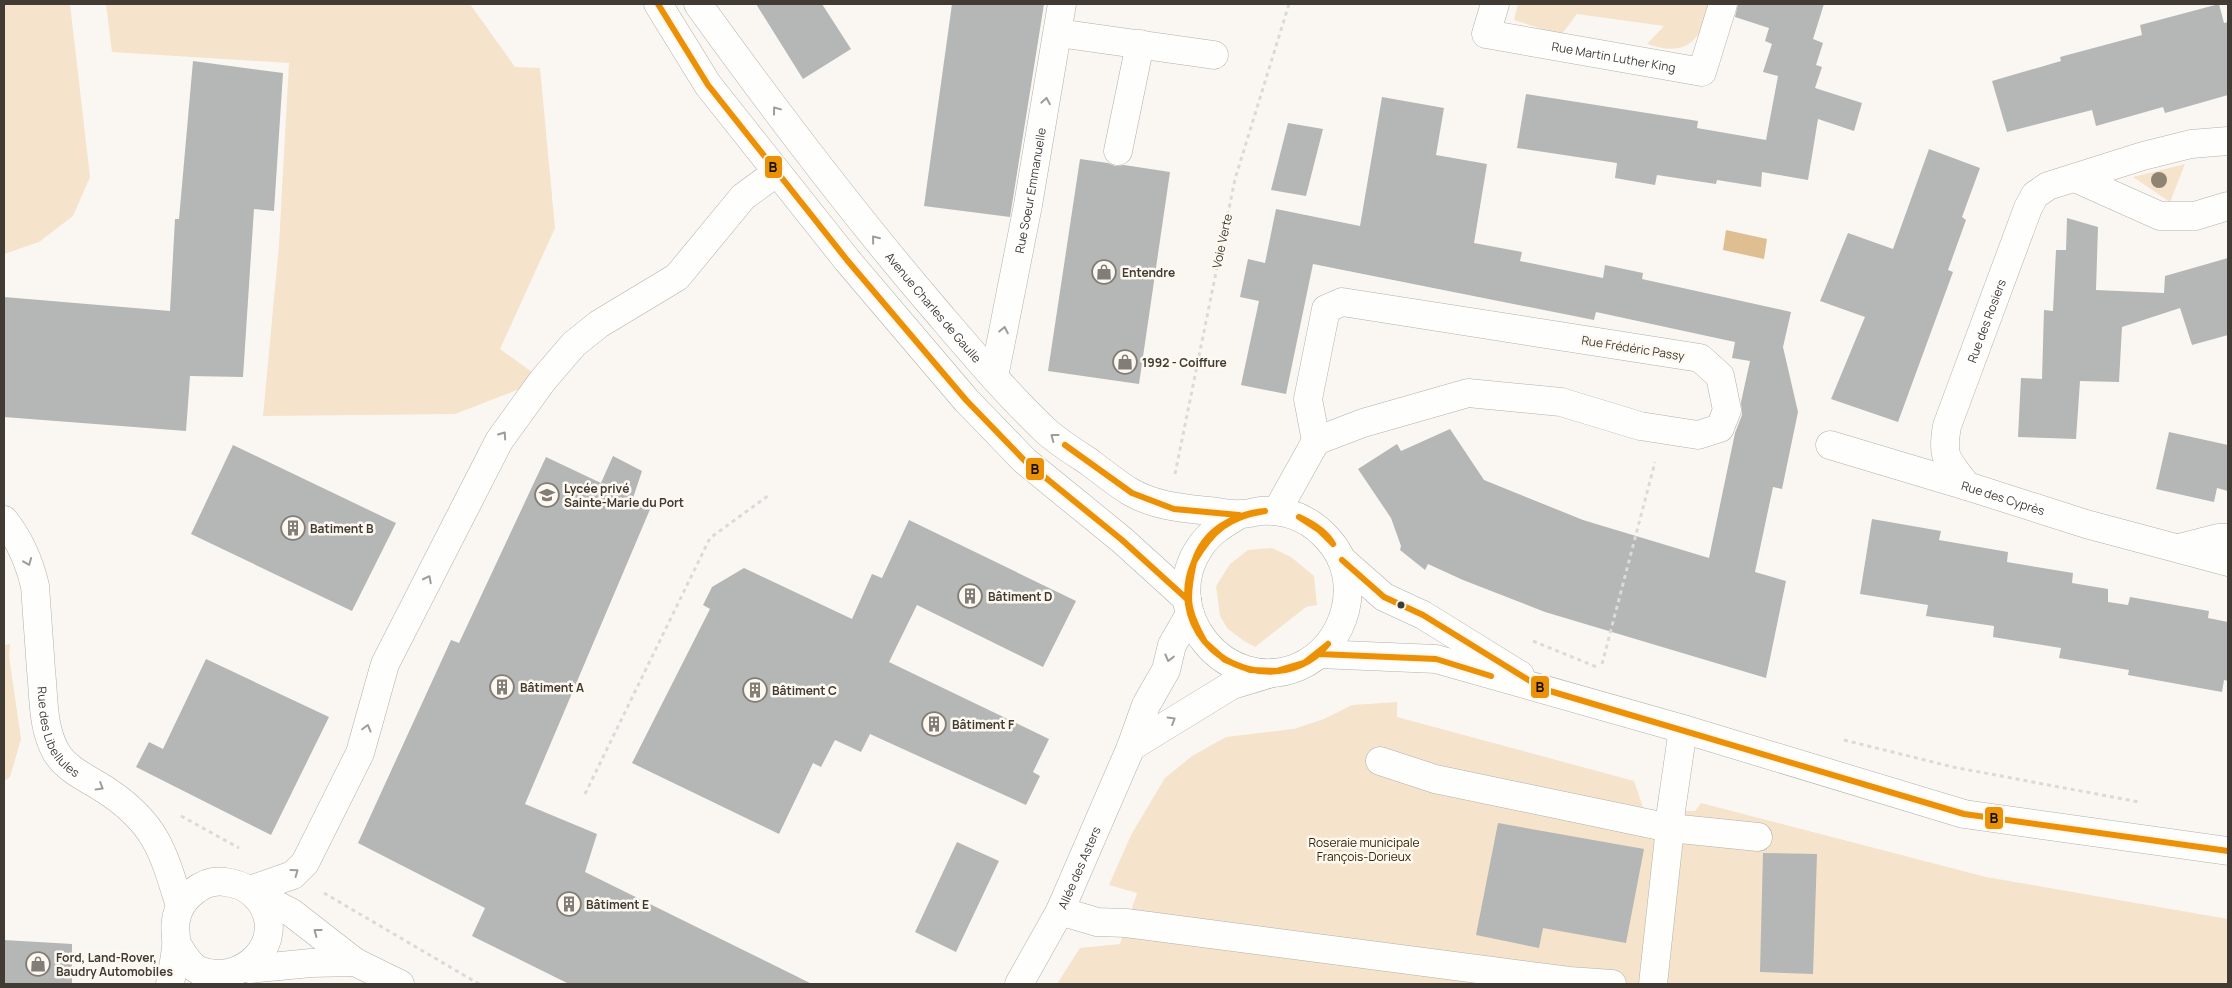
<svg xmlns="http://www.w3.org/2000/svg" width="2232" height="988" font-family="Manrope,sans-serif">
	<rect width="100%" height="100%" fill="#faf7f3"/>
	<!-- green -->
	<path fill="#f5e3cb" d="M4 4H70L90 177 73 216 39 242 4 254Z
		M106 4H470L515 67 540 68 555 228 500 349 543 380 455 414 263 416 279 245 289 63 112 52Z
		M1518 4H1711C1700 40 1688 58 1647 44L1664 26 1577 14 1561 35 1514 20Z
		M2185 164 2170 202 2133 177Z
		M1272 548 1291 557 1314 576 1317 605 1306 607 1255 647 1244 641 1228 629 1220 616 1216 586 1230 564 1248 550Z
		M10 644 9 656 21 739 10 777 4 781V645Z
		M1397 702V717L1634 781 1644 810 1695 811 1701 803 1986 877 2228 919V984H1057L1080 948 1120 944 1137 893 1109 885 1131 835 1165 778 1192 756 1226 737 1294 729 1324 719 1352 705Z"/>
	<!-- water -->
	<path fill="#dfbf91" d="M1726 230 1767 239 1764 259 1723 250Z"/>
	<!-- building -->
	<path fill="#b4b7b6" d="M756 4H822L851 49 803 79Z
		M952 4H1044L1010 217 924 206Z
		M1738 4H1824L1813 39 1823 43 1816 65 1822 67 1815 88 1862 103 1854 131 1818 119 1808 180 1762 172 1761 187 1717 180 1716 184 1657 175 1655 185 1615 178 1617 163 1517 148 1526 94 1698 121 1697 128 1766 140 1778 76 1763 72 1772 44 1765 41 1769 28 1735 17Z
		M2219 4 2224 23 2228 22V95L2165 113 2163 107 2096 126 2092 110 2007 132 1992 81 2061 61 2060 57 2142 35 2140 25Z
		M193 61 283 73 274 211 254 209 243 377 190 376 186 431 4 417V297L170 311 175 219H179Z
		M1382 97 1444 108 1436 155 1487 164 1474 243 1522 252 1520 261 1603 278 1605 265 1643 273 1642 279 1791 312 1783 347 1798 412 1782 489 1773 487 1755 572 1786 581 1766 678 1545 612 1463 580 1428 564 1425 570 1400 550 1401 546 1391 518 1358 469 1397 444 1401 451 1450 429 1484 480 1583 520 1709 558 1735 433 1742 415 1741 402 1750 361 1732 358 1735 342 1596 312 1594 320 1313 264 1286 394 1241 385 1259 301 1240 297 1248 259 1265 263 1276 209 1360 226Z
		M1288 123 1323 129 1306 196 1271 190Z
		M1929 149 1980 168 1962 217 1966 220 1948 270 1953 272 1898 422 1831 399 1865 317 1820 301 1848 233 1893 249Z
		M1080 159 1108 163 1115 166 1124 165 1170 172 1139 384 1048 371Z
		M2067 218 2098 227 2096 290 2164 293 2165 276 2228 258V335L2192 345 2180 308 2122 327 2119 382 2080 381 2076 439 2018 437 2021 378 2042 379 2044 310 2053 311 2056 250H2066Z
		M2169 432 2228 445V491L2217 488 2214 502 2156 489Z
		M233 445 396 523 352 611 191 534Z
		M613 456 642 471 633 498 651 507 525 804 597 834 585 872 812 984H569L472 936 485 908 358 843 451 640 459 643 546 457 601 483Z
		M1872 519 1941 531 1939 540 2008 552 2007 562 2073 573 2072 583 2108 589V602L2128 605 2130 597 2209 611 2208 618 2228 622V681L2224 680 2222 692 2128 675 2129 670 2059 658 2061 648 1993 637 1994 626 1926 616 1928 605 1860 594Z
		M909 520 1076 601 1043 667 917 605 889 662 1049 739 1033 772 1040 776 1026 805 870 734 861 752 835 740 821 767 813 763 779 834 632 763 710 609 703 605 712 587 744 568 852 619 872 574 882 578Z
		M206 659 329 717 271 835 136 767 149 742 163 749Z
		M1498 823 1644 849 1626 943 1543 928 1539 948 1476 935Z
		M957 842 999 861 956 952 915 932Z
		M1763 853 1817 854 1813 974 1760 972Z
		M4 940 72 944V984H4Z"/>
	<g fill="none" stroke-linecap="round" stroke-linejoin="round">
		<!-- minor casing -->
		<g stroke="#b3b0aa" stroke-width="29">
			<g id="minor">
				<path id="s1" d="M1495 4 1486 34 1702 72 1723 4"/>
				<path d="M1058 33 1214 55"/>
				<path d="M1118 151 1140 44"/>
				<path d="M2075 178 2160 216H2195L2228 206"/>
				<path d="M1342 302 1700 358 1720 376 1727 410 1720 428 1698 435 1640 426 1561 402 1468 393 1363 423 1316 441 1308 399 1326 309Z"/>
				<path id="s2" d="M994 377 1028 205 1062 4"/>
				<path id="s3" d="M1830 445 1967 486 2086 524 2228 562"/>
				<path id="s4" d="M1967 486C1948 460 1941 460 1947 426L2028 208 2035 195 2048 186 2143 156 2191 144 2228 141"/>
				<path d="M1277 511 1316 441"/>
				<path id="s5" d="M4 520C20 540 29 560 35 586 37 614 39 642 41 670 44 697 42 727 56 752 68 772 92 780 110 793 158 826 164 855 180 906"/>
				<path d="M2179 548 2218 538H2228"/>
				<path d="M1683 729 1671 811 1670 828 1758 837"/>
				<path d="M1131 747 1232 685 1272 673"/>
				<path d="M1380 761 1435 779 1670 828 1653 984"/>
				<path d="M250 890 293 875 305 863 360 753 385 664 499 441 543 380 574 344 599 324 677 277 743 197 777 172"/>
				<path d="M255 894 292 913 355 962 400 984"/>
				<path d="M1060 911 1097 922 1126 923 1569 981 1612 984"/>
				<path d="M249 969 311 963 355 962"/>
				<path d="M170 984C172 972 175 959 176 947 177 938 174 929 176 920 179 899 203 878 225 882 240 884 251 889 260 901 289 942 241 988 198 970 188 964 183 954 177 944"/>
				<path id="s6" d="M1019 984 1060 911 1131 747 1146 705 1166 670 1172 645 1190 614"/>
			</g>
		</g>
		<!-- major casing -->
		<g stroke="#b3b0aa" stroke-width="29">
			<g id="major">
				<path d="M658 4 708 85 847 260 966 400 1025 461 1122 540 1187 599"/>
				<path id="s7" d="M698 4C773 108 850 210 934 308 970 350 1006 393 1046 431 1058 442 1074 452 1088 461 1101 471 1115 482 1129 491 1154 506 1182 508 1209 511 1219 512 1231 515 1241 514 1247 514 1254 512 1260 511 1287 509 1310 519 1328 539 1365 579 1347 646 1298 667 1226 697 1156 611 1200 547 1210 532 1224 524 1239 515"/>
				<path d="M1342 560 1384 597 1423 615 1520 675"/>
				<path d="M1319 654 1436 659 1683 729 1964 814 2228 851"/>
			</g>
		</g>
		<!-- path -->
		<path stroke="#dbdada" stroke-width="3" stroke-dasharray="4 4" stroke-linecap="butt" d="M1175 474 1235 179 1289 4
			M1533 641 1599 668
			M1602 664 1655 462
			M1844 740 1953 767 2139 802
			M585 794 710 538 769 495
			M181 816 239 848
			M324 893 479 984"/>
		<!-- minor -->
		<use href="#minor" stroke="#fefefd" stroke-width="28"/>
		<!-- major -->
		<use href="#major" stroke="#fefefd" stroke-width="28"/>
		<!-- bus-1 casing -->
		<g stroke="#fdf8f0" stroke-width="10">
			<path id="bus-1" d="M658 4 708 85 847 260 966 400 1025 461 1122 540 1187 599
				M1065 445 1132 493 1174 509 1239 515
				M1299 517C1312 523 1326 531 1333 544
				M1299 517 1319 530 1333 544
				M1342 560 1384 597 1423 615 1543 689 1964 814 2228 851
				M1194 562C1186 598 1186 609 1205 642
				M1194 562C1182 589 1186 619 1205 642
				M1194 562C1204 530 1233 514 1265 511
				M1194 562C1212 531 1228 517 1265 511
				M1206 643 1225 660 1250 670 1277 671 1304 663 1328 644
				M1206 643C1237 679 1298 683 1328 644
				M1319 654 1436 659 1491 676"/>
		</g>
		<!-- bus-1 -->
		<use href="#bus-1" stroke="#ec9005" stroke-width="6"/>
	</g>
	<!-- trees -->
	<circle fill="#8f8472" cx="2159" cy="180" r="8"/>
	<!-- one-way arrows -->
	<defs><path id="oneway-chevron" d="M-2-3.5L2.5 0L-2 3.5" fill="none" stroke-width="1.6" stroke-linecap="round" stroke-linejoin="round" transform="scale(1.25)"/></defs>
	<g stroke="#a09c98">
		<use href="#oneway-chevron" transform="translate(1046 101) rotate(-80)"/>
		<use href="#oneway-chevron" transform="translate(776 110) rotate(-127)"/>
		<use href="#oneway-chevron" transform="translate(875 239) rotate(-129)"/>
		<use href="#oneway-chevron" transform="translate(1004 330) rotate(-79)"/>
		<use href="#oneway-chevron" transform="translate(503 435) rotate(-55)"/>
		<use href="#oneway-chevron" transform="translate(1054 437) rotate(-143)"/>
		<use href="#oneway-chevron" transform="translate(28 562) rotate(68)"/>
		<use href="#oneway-chevron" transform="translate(428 579) rotate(-63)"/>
		<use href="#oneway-chevron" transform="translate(1169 658) rotate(104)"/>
		<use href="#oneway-chevron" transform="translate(1172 720) rotate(-31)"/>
		<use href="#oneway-chevron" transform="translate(367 728) rotate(-75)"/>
		<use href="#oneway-chevron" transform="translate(100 787) rotate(31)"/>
		<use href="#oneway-chevron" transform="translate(295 872) rotate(-36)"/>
		<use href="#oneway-chevron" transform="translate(317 932) rotate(-143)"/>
	</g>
	<!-- icons -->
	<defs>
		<g id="shop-ring" transform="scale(1.25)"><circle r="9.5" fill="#fdf8f0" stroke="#827d77" stroke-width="1.5"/><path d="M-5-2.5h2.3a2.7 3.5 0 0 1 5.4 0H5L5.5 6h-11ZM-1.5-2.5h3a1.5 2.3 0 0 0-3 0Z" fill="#827d77"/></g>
		<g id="school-ring" transform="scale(1.25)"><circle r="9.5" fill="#fdf8f0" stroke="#827d77" stroke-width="1.5"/><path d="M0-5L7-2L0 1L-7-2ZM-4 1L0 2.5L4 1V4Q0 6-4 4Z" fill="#827d77"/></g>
		<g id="building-ring" transform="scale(1.25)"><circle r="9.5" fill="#fdf8f0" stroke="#827d77" stroke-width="1.5"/><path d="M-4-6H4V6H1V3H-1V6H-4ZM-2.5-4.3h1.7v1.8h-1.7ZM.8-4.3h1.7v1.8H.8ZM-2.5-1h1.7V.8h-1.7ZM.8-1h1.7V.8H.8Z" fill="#827d77"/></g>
	</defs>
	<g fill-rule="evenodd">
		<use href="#shop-ring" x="1104" y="272"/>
		<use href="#shop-ring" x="1125" y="362"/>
		<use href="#school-ring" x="547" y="495"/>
		<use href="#building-ring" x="293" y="528"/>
		<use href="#building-ring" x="970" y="596"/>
		<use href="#building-ring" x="502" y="687"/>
		<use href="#building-ring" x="755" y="690"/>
		<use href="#building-ring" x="934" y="724"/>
		<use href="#building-ring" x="569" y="904"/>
		<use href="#shop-ring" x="38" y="964"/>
	</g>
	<!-- markers -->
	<circle fill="#413b34" stroke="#fdf8f0" stroke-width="2" cx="1401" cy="605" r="4.5"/>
	<g text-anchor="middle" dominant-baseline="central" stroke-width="5" stroke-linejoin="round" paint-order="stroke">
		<!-- street labels -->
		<g font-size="12" fill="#413b34" stroke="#fdf8f0">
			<text stroke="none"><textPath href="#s1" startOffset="161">Rue Martin Luther King</textPath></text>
			<text stroke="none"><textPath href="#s2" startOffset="190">Rue Soeur Emmanuelle</textPath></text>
			<text transform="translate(1222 241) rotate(-78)">Voie Verte</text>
			<text stroke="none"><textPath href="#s7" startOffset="384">Avenue Charles de Gaulle</textPath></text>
			<text stroke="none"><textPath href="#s4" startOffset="179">Rue des Rosiers</textPath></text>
			<text transform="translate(1633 348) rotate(9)">Rue Frédéric Passy</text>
			<text stroke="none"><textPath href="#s3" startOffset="181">Rue des Cyprès</textPath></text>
			<text stroke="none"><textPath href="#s5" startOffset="224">Rue des Libellules</textPath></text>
			<text stroke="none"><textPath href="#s6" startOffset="131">Allée des Asters</textPath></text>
		</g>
		<!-- poi labels -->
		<g font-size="12" font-weight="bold" fill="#413b34" stroke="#fdf8f0" text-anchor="start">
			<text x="1122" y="272">Entendre</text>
			<text x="1142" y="362">1992 - Coiffure</text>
			<text x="564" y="488">Lycée privé<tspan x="564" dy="14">Sainte-Marie du Port</tspan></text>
			<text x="310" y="528">Batiment B</text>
			<text x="988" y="596">Bâtiment D</text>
			<text x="520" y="687">Bâtiment A</text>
			<text x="772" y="690">Bâtiment C</text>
			<text x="952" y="724">Bâtiment F</text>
			<text x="586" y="904">Bâtiment E</text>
			<text x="56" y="957">Ford, Land-Rover,<tspan x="56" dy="14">Baudry Automobiles</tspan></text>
		</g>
		<!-- park labels -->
		<g font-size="12" fill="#382508" stroke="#fdf8f0">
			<text x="1364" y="842">Roseraie municipale<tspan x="1364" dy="14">François-Dorieux</tspan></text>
		</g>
	</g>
	<g stroke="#fdf8f0" stroke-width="2">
		<rect x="764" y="155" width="19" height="24" rx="5" fill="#ec9005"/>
		<rect x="1025" y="457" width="20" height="24" rx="5" fill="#ec9005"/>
		<rect x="1530" y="675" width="20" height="24" rx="5" fill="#ec9005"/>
		<rect x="1984" y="806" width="20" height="24" rx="5" fill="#ec9005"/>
	</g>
	<g font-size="14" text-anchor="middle" font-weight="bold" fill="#111">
		<text x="773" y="172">B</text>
		<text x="1035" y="474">B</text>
		<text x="1540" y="692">B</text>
		<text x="1994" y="823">B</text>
	</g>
	<!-- border -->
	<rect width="2232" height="988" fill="none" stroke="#413b34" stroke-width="10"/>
</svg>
